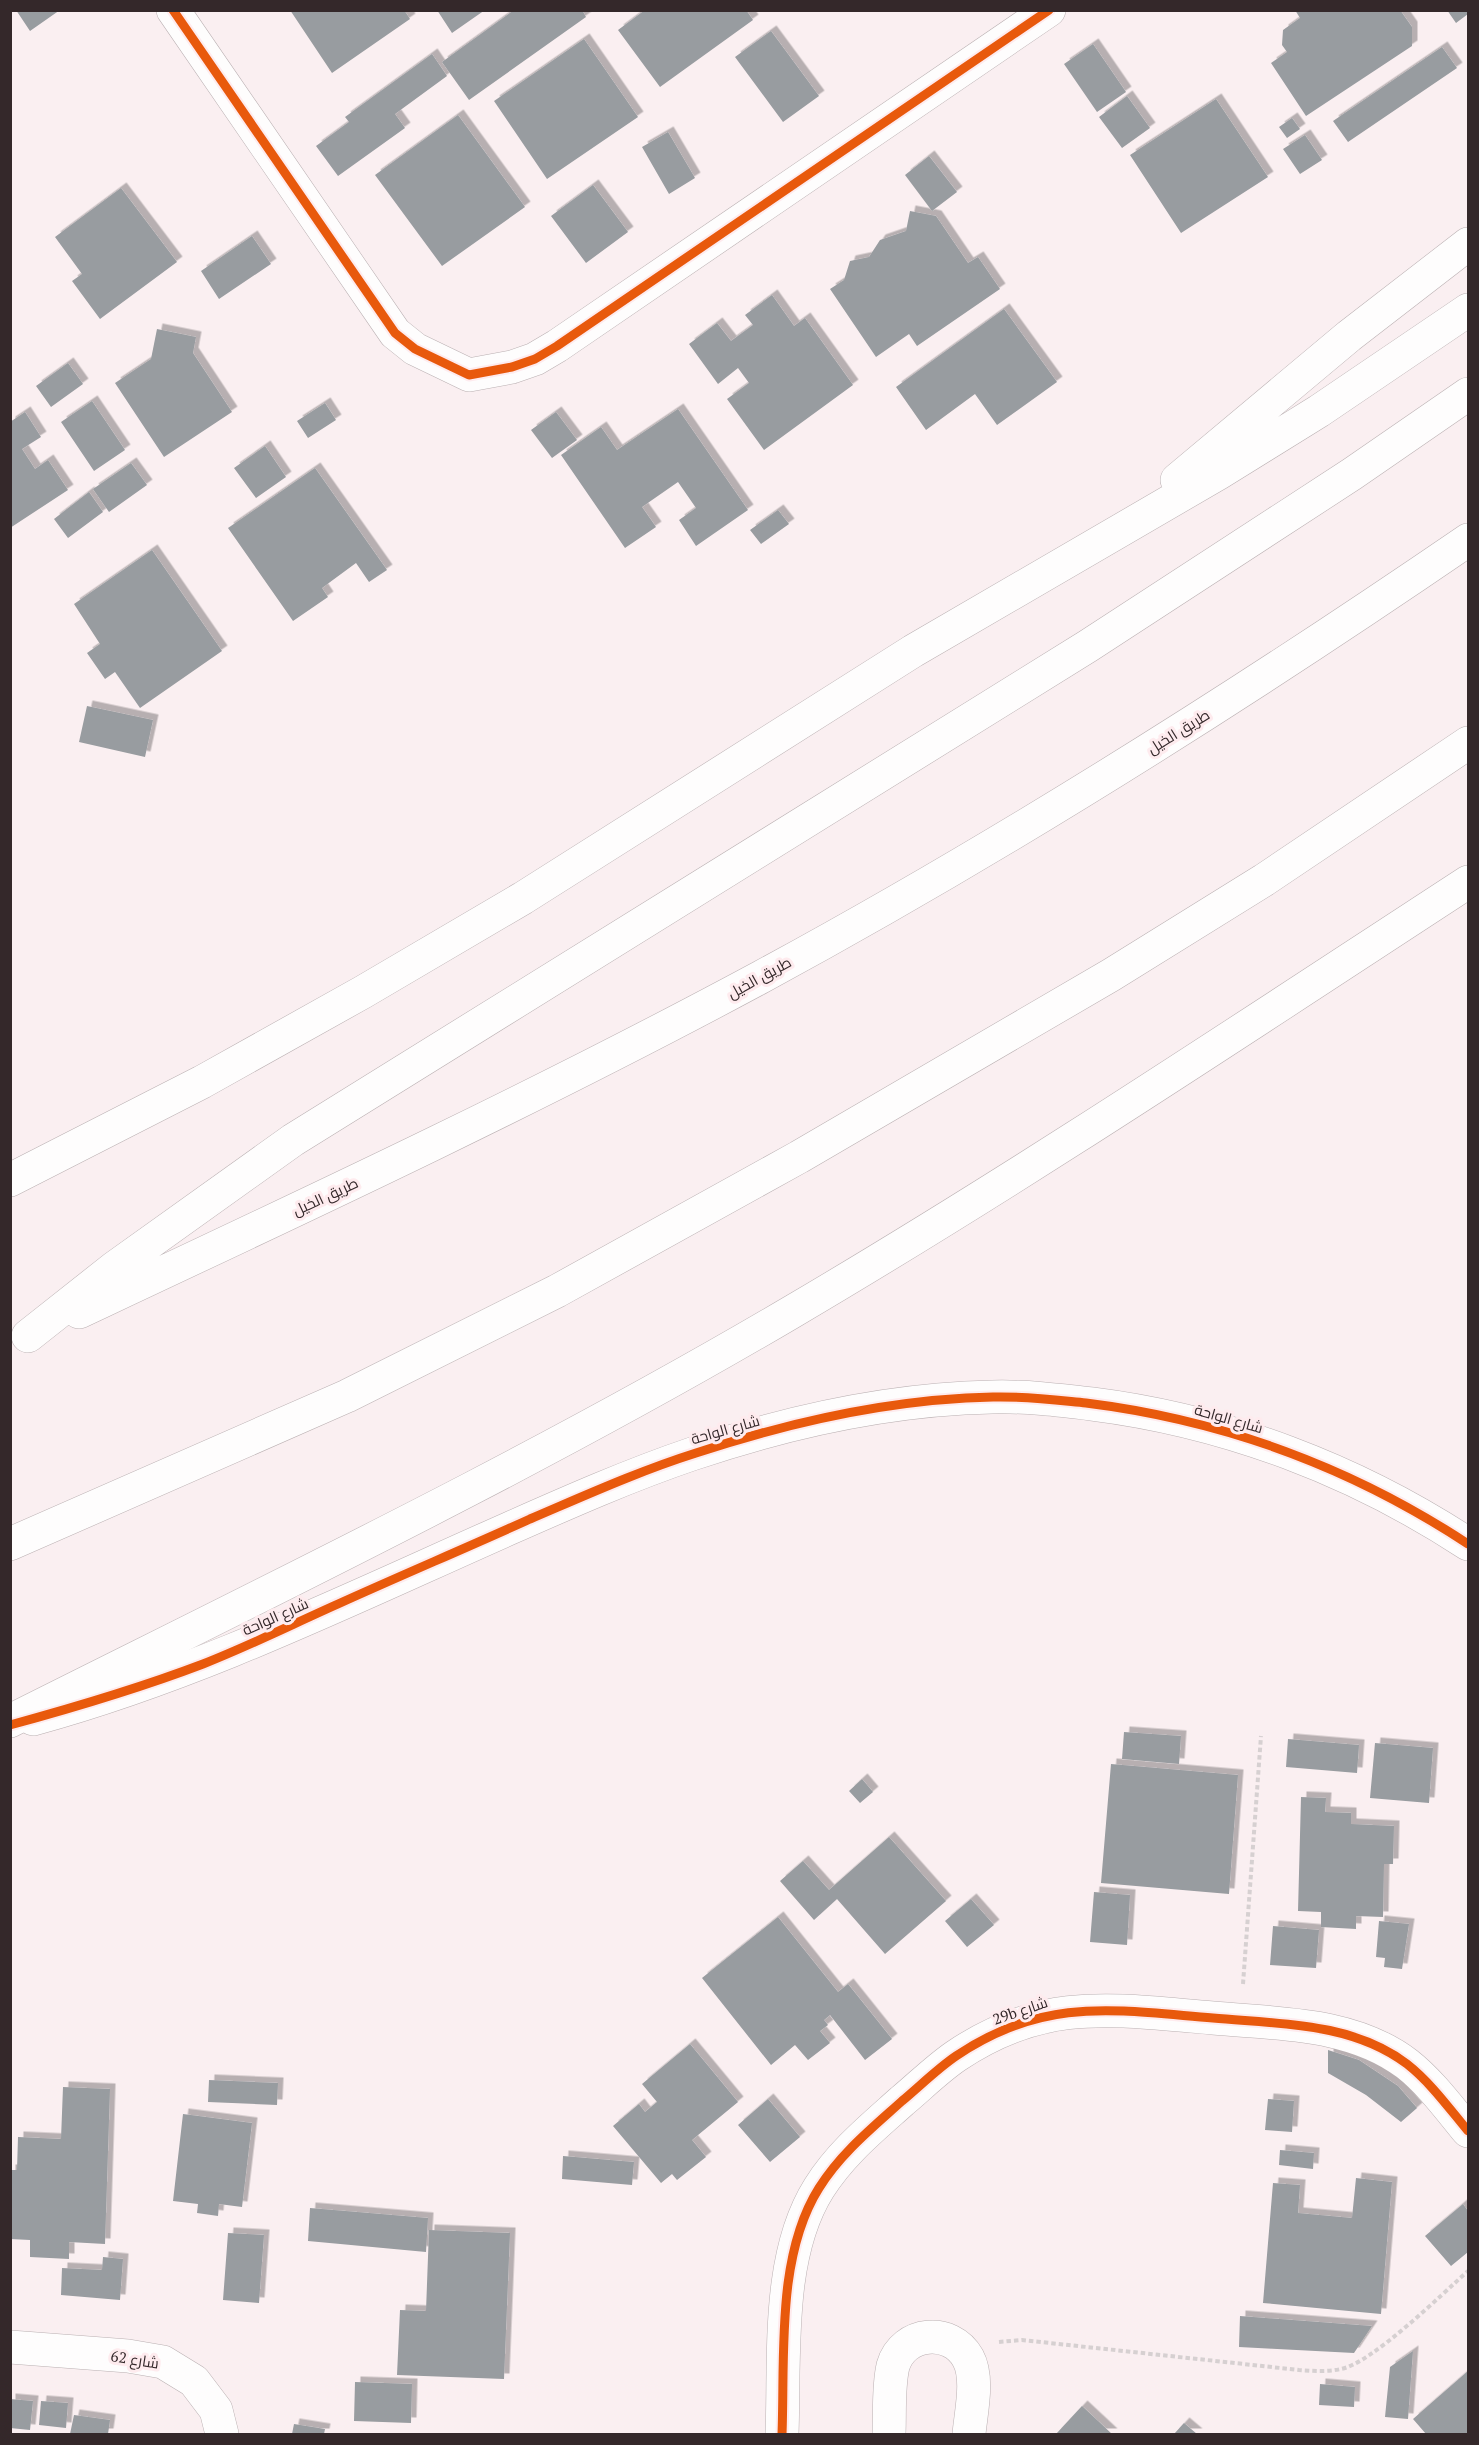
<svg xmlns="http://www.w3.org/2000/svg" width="1479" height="2445" font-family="'PT Serif',Cairo,serif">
	<defs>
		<filter id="shadow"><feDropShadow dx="5.5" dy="-5.5" stdDeviation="0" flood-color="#0004"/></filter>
	</defs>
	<rect width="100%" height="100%" fill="#faeff1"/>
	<!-- building -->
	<path fill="#989ca0" filter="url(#shadow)" d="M16 10H60L30 31Z
		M290 10H404L410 19 332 73Z
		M437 10H485L452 33Z
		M514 10H582L586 17 469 100 442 62Z
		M645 10H746L753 20 660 87 618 30Z
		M1295 10H1400L1412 27V46L1306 116 1271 63 1287 52 1282 45 1283 30 1300 18Z
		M1447 10H1468V14L1456 23Z
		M771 31 819 96 783 122 735 57Z
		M584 39 638 117 547 179 494 101Z
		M1093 44 1126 92 1097 112 1064 64Z
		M1442 47 1457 68 1348 142 1333 121Z
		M432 54 447 76 395 114 405 128 338 176 316 146 349 122 345 117Z
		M1127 96 1150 128 1122 148 1099 117Z
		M1216 99 1268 177 1181 233 1130 155Z
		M458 115 525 207 442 266 375 175Z
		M1292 118 1300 129 1287 138 1279 127Z
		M668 132 695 178 669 194 642 147Z
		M1305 135 1322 160 1300 174 1283 149Z
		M929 156 957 192 932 211 905 175Z
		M593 185 628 232 586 263 551 216Z
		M121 188 177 262 100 319 72 281 82 274 55 237Z
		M910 211 936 216 968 263 978 257 1000 289 917 346 909 334 876 357 830 289 844 280 850 261 869 257 880 240 906 231Z
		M252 236 271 264 219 299 201 271Z
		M772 295 794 326 805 318 853 385 764 450 727 399 749 383 738 368 718 384 689 344 717 323 731 341 753 325 745 315Z
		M1004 309 1057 382 997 425 975 394 926 430 896 387Z
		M157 329 196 337 193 353 232 412 164 457 115 383 151 359Z
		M68 363 83 384 51 407 36 386Z
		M92 401 125 450 94 471 61 422Z
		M325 403 336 420 308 438 297 421Z
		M678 409 748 510 696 546 679 520 696 508 678 482 642 507 656 527 625 548 561 455 601 427 617 450Z
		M25 412 41 437 22 449 35 469 48 460 68 490 10 528V422Z
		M556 412 577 440 552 458 531 430Z
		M265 446 286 477 256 498 234 468Z
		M131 463 147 485 109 512 93 489Z
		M315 468 387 570 369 582 356 563 322 588 328 597 293 621 228 528Z
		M89 492 103 512 68 538 54 519Z
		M778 510 789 524 761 544 750 530Z
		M152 550 222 651 140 708 115 672 105 679 87 653 100 644 74 604Z
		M87 706 153 720 145 757 79 742Z
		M1124 1732 1181 1736 1179 1764 1122 1759Z
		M1288 1739 1359 1745 1357 1773 1286 1767Z
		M1375 1743 1433 1748 1429 1803 1370 1798Z
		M1111 1764 1238 1775 1229 1894 1101 1883Z
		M862 1779 873 1792 860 1803 849 1791Z
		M1301 1797 1326 1798 1325 1812 1351 1813V1824L1394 1826 1393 1864H1384L1383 1917 1356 1916V1929L1321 1927V1912L1298 1911Z
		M889 1837 946 1901 885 1954 837 1899 814 1920 780 1881 803 1861 829 1890Z
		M1094 1892 1130 1895 1127 1945 1090 1942Z
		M971 1899 994 1925 967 1947 945 1921Z
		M778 1917 838 1992 848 1984 892 2039 865 2060 830 2015 824 2020 828 2025 820 2031 830 2043 808 2060 795 2045 771 2065 702 1978Z
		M1379 1921 1409 1924 1402 1969 1384 1967 1385 1958 1376 1957Z
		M1273 1926 1319 1930 1316 1968 1270 1965Z
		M690 2044 738 2102 692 2140 706 2157 677 2180 672 2174 661 2183 613 2126 639 2104 645 2112 657 2102 642 2084Z
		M1328 2050 1359 2060 1398 2086 1417 2108 1401 2122 1366 2095 1328 2073Z
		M209 2080 278 2083 277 2105 208 2102Z
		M63 2087 110 2089 105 2244 69 2242V2259L30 2257V2240L10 2239V2170H17L18 2137 61 2139Z
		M768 2099 800 2137 770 2162 738 2125Z
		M1268 2099 1294 2101 1292 2132 1265 2130Z
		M183 2114 252 2123 242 2207 219 2204 218 2216 197 2213 198 2204 173 2201Z
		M1280 2150 1314 2153 1313 2169 1279 2165Z
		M563 2156 634 2162 632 2185 562 2179Z
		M1356 2178 1392 2182 1381 2314 1263 2303 1273 2183 1300 2185 1298 2213 1352 2218Z
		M1463 2204 1468 2211V2252L1451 2266 1425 2236Z
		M310 2208 428 2218 426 2252 308 2241Z
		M429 2230 510 2233 504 2379 397 2375 400 2310 426 2311Z
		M228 2233 264 2235 259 2303 223 2300Z
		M103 2257 123 2259 120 2300 61 2295 62 2268 102 2270Z
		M1240 2316 1372 2326 1354 2353 1239 2347Z
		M1413 2351 1408 2419 1385 2417 1390 2367Z
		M1468 2371V2434H1426L1413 2419Z
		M355 2382 412 2384 411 2423 354 2421Z
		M1320 2384 1355 2387 1354 2407 1319 2405Z
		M10 2399 33 2401 30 2430 10 2428Z
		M41 2401 68 2403 66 2428 39 2425Z
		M1082 2406 1112 2434H1056Z
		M74 2415 110 2420 108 2434H70Z
		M1184 2423 1197 2434H1174Z
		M294 2424 325 2429 324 2434H292Z"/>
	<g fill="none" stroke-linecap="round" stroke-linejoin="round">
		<!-- minor casing -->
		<g stroke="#bab0b2" stroke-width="34">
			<path id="minor" d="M173 10 395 333 415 349 469 375 512 367 535 359 557 346 1049 10
				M33 1719C198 1674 352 1598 508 1529 569 1502 630 1475 692 1454 787 1422 892 1399 992 1397 1025 1396 1059 1400 1092 1404 1227 1421 1355 1470 1468 1544
				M10 2347 128 2356 163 2362 194 2381 216 2410 222 2434
				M782 2434C785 2357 776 2256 819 2188 841 2153 872 2128 902 2101 920 2086 937 2069 956 2056 1045 1996 1114 2010 1213 2018 1278 2024 1352 2022 1407 2064 1430 2082 1449 2108 1468 2131
				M889 2434C890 2413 888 2387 893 2366 903 2331 951 2327 968 2358 979 2378 971 2412 969 2434"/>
		</g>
		<!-- highway casing -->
		<g stroke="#bab0b2" stroke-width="34">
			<path id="highway" d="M1177 480 1349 336 1468 244
				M10 1180 202 1082 363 992 523 898 913 651 1219 473 1319 411 1468 310
				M79 1312C309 1204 538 1097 761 977 1005 845 1240 696 1468 540
				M28 1336 114 1268 293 1140 1088 646 1352 474 1468 394
				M10 1544 347 1396 557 1291 799 1157 1111 975 1264 880 1468 743
				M10 1721C273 1589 537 1462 790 1313 1021 1177 1244 1028 1468 882"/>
		</g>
		<!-- path -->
		<path stroke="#d6d0d1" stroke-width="4" stroke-dasharray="4.5 3" stroke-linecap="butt" d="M1243 1984 1261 1736
			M999 2342 1022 2340 1299 2370C1313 2371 1327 2372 1341 2369 1372 2363 1441 2295 1468 2271"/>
		<!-- minor -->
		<use href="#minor" stroke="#fefdfd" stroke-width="33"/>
		<!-- highway -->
		<use href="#highway" stroke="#fefdfd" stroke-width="33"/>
		<!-- cycleway casing -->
		<g stroke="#feebee" stroke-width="13">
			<path id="cycleway" d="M173 10 395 333 415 349 469 375 512 367 535 359 557 346 1049 10
				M10 1725C76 1707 140 1688 203 1664 249 1646 293 1624 338 1604 402 1575 466 1548 530 1519 584 1496 639 1471 696 1453 790 1422 893 1399 993 1397 1023 1396 1055 1400 1086 1403 1223 1420 1353 1468 1468 1544
				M782 2434C785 2357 776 2256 819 2188 841 2153 872 2128 902 2101 920 2086 937 2069 956 2056 1045 1996 1114 2010 1213 2018 1278 2024 1352 2022 1407 2064 1430 2082 1449 2108 1468 2131"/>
		</g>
		<!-- cycleway -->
		<use href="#cycleway" stroke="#e8590c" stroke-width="9"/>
	</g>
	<g text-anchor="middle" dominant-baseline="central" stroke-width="6" stroke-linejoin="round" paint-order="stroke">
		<!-- street labels -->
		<g font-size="15" fill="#34282a" stroke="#feebee">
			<text transform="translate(1178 731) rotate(-32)">طريق الخيل</text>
			<text transform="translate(759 977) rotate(-29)">طريق الخيل</text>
			<text transform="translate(325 1196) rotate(-25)">طريق الخيل</text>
			<text transform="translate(1229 1418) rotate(16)">شارع الواحة</text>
			<text transform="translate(725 1429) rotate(-16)">شارع الواحة</text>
			<text transform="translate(275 1616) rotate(-24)">شارع الواحة</text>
			<text transform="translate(1020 2010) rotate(-19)">29b شارع</text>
			<text transform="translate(135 2359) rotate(9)">شارع 62</text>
		</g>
	</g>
	<!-- border -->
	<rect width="1479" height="2445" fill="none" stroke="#34282a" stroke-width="24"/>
</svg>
